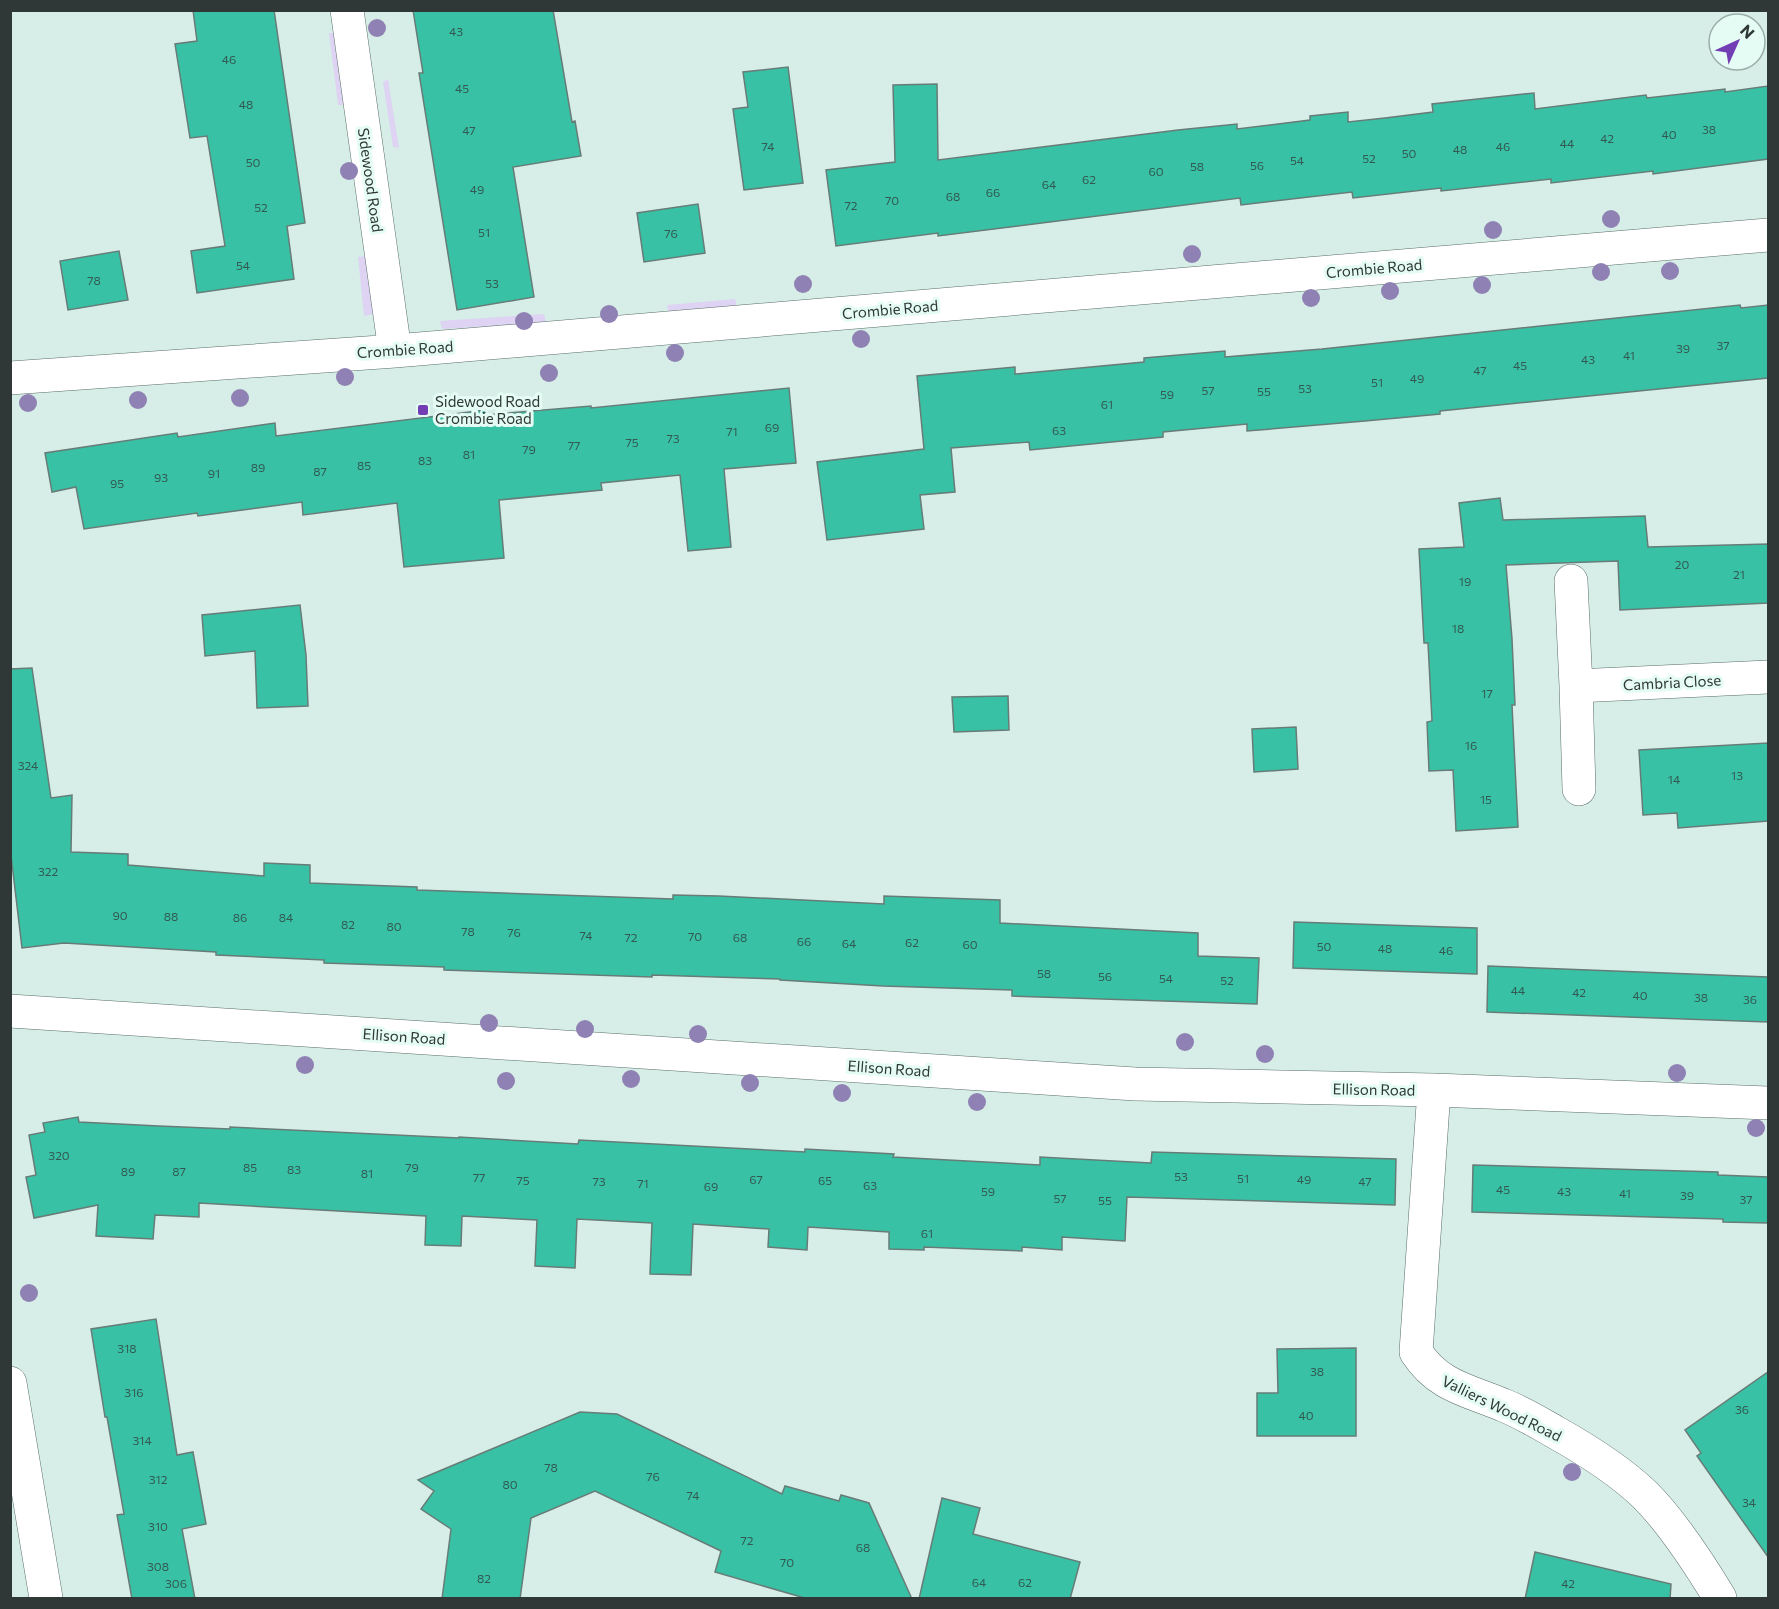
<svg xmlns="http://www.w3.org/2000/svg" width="1779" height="1609" font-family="Commissioner,sans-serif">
	<rect width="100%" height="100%" fill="#d7eee8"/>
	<!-- green -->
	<path fill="#ded3f3" d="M329 33H336L346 105H338Z
		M388 79 399 148 393 147 383 82Z
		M367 256 374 314 364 316 358 257Z
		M735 299 737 307 669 315 667 305Z
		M544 314 546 323 442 329 440 321Z"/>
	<!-- building -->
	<path fill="#39c1a6" stroke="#677c76" stroke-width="1.5" d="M193 10H274L305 223 287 226 294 279 197 293 191 251 225 246 207 136 190 138 175 44 197 41Z
		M413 10H553L572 122 575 121 581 156 513 167 534 297 457 310 419 73H423Z
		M788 67 803 183 744 190 733 109 748 107 743 72Z
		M937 84 938 160 1178 130 1237 124V129L1310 120V116L1348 112V122L1385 118 1433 112 1432 104 1534 93 1535 109 1646 95 1647 98 1725 89V92L1768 86V159L1653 174V171L1551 183V179L1441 191V188L1353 198 1352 192 1241 205 1240 198 938 236V233L836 246 826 170 895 162 893 85Z
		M698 204 705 253 644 262 637 213Z
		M119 251 128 300 68 310 60 261Z
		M1740 305 1741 308 1768 305V378L1440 411V414L1365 421 1247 431V424L1163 432V437L1030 450 1029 442 951 448 955 492 920 495 924 529 827 540 817 462 924 449 917 376 1015 367V374L1144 362V358L1225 351V357L1322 349Z
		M789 388 796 463 724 469 731 547 688 551 680 475 601 483 602 490 499 500 504 558 404 567 397 503 303 515 302 502 198 516 197 513 84 529 76 487 52 492 45 453 177 433 178 437 275 423 276 436 485 410 486 415 591 406V408Z
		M1500 498 1503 520 1645 516 1648 547 1768 544V603L1620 610 1618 561 1506 565 1512 639 1515 705H1512L1518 827 1456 831 1453 770 1429 771 1427 722 1432 721 1428 643H1424L1419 549 1464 547 1459 503Z
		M300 605 306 655 308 706 257 708 255 651 205 656 202 615Z
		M32 668 51 798 72 795 71 852 128 854V865L264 876V863L310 865V883L417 887V890L673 899V895L719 896 884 904V896L1000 900V923L1198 933V956L1259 958 1257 1004 1012 996V990L883 986 780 980V979L652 975V977L444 970V967L324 963V960L216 955V952L64 943 22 948 10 847V669Z
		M1008 696 1009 730 954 732 952 697Z
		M1296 727 1298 769 1254 772 1252 729Z
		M1768 743V821L1678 828 1677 813 1643 815 1639 750Z
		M1294 922 1477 928V974L1293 968Z
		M1488 966 1768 977V1022L1487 1012Z
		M78 1117 79 1122 159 1126 230 1129V1127L459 1138V1137L578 1144 579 1140 805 1152V1149L894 1154 893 1157 1040 1165V1157L1151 1163 1152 1152 1396 1159 1395 1205 1127 1197 1125 1241 1062 1237V1250L1022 1247V1251L924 1247V1250L889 1249V1232L808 1227 807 1250 768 1247 769 1229 693 1224 691 1275 650 1274 652 1223 577 1219 575 1268 535 1266 537 1220 462 1216 461 1246 425 1245 426 1216 199 1203V1217L155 1215 153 1239 96 1236 98 1205 34 1218 26 1177 36 1175 29 1135 45 1132 43 1123Z
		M1473 1165 1718 1172V1175L1768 1177V1223L1723 1222V1219L1472 1212Z
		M156 1319 177 1455 193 1452 206 1524 182 1529 195 1599H132L117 1515 124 1514 107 1417H105L91 1329Z
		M1356 1348V1436H1257V1393H1278L1277 1349Z
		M1768 1372V1557L1697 1456 1701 1453 1685 1430Z
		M580 1412 617 1414 782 1494 785 1486 839 1501 841 1495 869 1503 912 1599H808L715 1572 721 1551 595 1491 531 1518 520 1599H442L451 1529 421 1509 434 1491 418 1480Z
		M942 1498 980 1508 973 1534 1080 1562 1070 1599H919Z
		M1535 1552 1671 1584 1670 1599H1525Z"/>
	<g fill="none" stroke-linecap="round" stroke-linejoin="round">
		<!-- street casing -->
		<g stroke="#5a6e68" stroke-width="34">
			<path id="street" d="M347 10 395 351
				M10 378 395 351 1768 235
				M1571 581 1576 686
				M1579 789 1576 686 1768 677
				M10 1011 1135 1084 1434 1090 1768 1103
				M1434 1090 1416 1352C1438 1386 1467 1390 1503 1405 1521 1412 1539 1423 1555 1432 1587 1450 1619 1470 1645 1495 1672 1522 1700 1565 1720 1598
				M10 1383 46 1598"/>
		</g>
		<!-- street -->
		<use href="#street" stroke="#fff" stroke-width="33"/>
	</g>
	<!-- trees -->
	<g fill="#8f81b3">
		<circle cx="377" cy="28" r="9"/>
		<circle cx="349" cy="171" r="9"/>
		<circle cx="1611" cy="219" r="9"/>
		<circle cx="1493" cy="230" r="9"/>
		<circle cx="1192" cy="254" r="9"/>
		<circle cx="1670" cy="271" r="9"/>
		<circle cx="1601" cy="272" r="9"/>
		<circle cx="803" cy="284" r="9"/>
		<circle cx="1482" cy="285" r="9"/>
		<circle cx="1390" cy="291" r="9"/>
		<circle cx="1311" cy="298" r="9"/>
		<circle cx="609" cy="314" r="9"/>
		<circle cx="524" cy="321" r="9"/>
		<circle cx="861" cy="339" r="9"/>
		<circle cx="675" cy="353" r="9"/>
		<circle cx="549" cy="373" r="9"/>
		<circle cx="345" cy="377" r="9"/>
		<circle cx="240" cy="398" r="9"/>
		<circle cx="138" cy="400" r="9"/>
		<circle cx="28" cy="403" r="9"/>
		<circle cx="489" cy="1023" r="9"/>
		<circle cx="585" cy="1029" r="9"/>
		<circle cx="698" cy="1034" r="9"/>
		<circle cx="1185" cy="1042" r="9"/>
		<circle cx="1265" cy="1054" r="9"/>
		<circle cx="305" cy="1065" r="9"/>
		<circle cx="1677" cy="1073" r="9"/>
		<circle cx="631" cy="1079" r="9"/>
		<circle cx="506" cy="1081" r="9"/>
		<circle cx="750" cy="1083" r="9"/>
		<circle cx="842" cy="1093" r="9"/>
		<circle cx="977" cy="1102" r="9"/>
		<circle cx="1756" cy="1128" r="9"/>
		<circle cx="29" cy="1293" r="9"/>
		<circle cx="1572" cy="1472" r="9"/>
	</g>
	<!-- markers -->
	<rect fill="#733eb4" stroke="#e5fcf5" stroke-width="2" x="417" y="404" width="12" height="12" rx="3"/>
	<g text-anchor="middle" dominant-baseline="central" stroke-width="6" stroke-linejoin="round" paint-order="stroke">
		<!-- number labels -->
		<g font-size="12" fill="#325a52">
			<text x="456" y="31">43</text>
			<text x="229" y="59">46</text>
			<text x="462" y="88">45</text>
			<text x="246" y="104">48</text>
			<text x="1709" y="129">38</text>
			<text x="469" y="130">47</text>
			<text x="1669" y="134">40</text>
			<text x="1607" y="138">42</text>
			<text x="1567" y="143">44</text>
			<text x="768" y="146">74</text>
			<text x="1503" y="146">46</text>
			<text x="1460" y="149">48</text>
			<text x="1409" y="153">50</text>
			<text x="1369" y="158">52</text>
			<text x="1297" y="160">54</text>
			<text x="253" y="162">50</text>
			<text x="1257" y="165">56</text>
			<text x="1197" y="166">58</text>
			<text x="1156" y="171">60</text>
			<text x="1089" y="179">62</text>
			<text x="1049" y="184">64</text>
			<text x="477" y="189">49</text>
			<text x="993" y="192">66</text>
			<text x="953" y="196">68</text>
			<text x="892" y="200">70</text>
			<text x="851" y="205">72</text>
			<text x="261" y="207">52</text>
			<text x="484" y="232">51</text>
			<text x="671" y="233">76</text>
			<text x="243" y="265">54</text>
			<text x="94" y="280">78</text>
			<text x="492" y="283">53</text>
			<text x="1723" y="345">37</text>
			<text x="1683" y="348">39</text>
			<text x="1629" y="355">41</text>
			<text x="1588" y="359">43</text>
			<text x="1520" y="365">45</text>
			<text x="1480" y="370">47</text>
			<text x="1417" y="378">49</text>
			<text x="1377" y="382">51</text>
			<text x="1305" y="388">53</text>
			<text x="1208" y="390">57</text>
			<text x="1264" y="391">55</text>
			<text x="1167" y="394">59</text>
			<text x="1107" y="404">61</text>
			<text x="772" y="427">69</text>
			<text x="1059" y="430">63</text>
			<text x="732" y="431">71</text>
			<text x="673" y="438">73</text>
			<text x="632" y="442">75</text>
			<text x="574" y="445">77</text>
			<text x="529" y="449">79</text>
			<text x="469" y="454">81</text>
			<text x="425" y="460">83</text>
			<text x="364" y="465">85</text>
			<text x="258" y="467">89</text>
			<text x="320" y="471">87</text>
			<text x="214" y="473">91</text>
			<text x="161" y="477">93</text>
			<text x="117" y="483">95</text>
			<text x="1682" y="564">20</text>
			<text x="1739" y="574">21</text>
			<text x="1465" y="581">19</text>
			<text x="1458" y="628">18</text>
			<text x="1487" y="693">17</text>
			<text x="1471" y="745">16</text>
			<text x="28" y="765">324</text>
			<text x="1737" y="775">13</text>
			<text x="1674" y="779">14</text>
			<text x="1486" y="799">15</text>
			<text x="48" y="871">322</text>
			<text x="120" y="915">90</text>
			<text x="171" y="916">88</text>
			<text x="240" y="917">86</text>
			<text x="286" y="917">84</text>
			<text x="348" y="924">82</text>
			<text x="394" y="926">80</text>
			<text x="468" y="931">78</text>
			<text x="514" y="932">76</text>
			<text x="586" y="935">74</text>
			<text x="695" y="936">70</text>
			<text x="631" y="937">72</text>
			<text x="740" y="937">68</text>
			<text x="804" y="941">66</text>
			<text x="912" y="942">62</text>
			<text x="849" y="943">64</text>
			<text x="970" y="944">60</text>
			<text x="1324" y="946">50</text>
			<text x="1385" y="948">48</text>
			<text x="1446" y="950">46</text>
			<text x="1044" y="973">58</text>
			<text x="1105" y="976">56</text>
			<text x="1166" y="978">54</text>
			<text x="1227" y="980">52</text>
			<text x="1518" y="990">44</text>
			<text x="1579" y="992">42</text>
			<text x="1640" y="995">40</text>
			<text x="1701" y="997">38</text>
			<text x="1750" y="999">36</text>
			<text x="59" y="1155">320</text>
			<text x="250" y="1167">85</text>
			<text x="412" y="1167">79</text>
			<text x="294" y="1169">83</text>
			<text x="128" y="1171">89</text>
			<text x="179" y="1171">87</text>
			<text x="367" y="1173">81</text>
			<text x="1181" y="1176">53</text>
			<text x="479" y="1177">77</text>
			<text x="1243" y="1178">51</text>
			<text x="756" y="1179">67</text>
			<text x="1304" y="1179">49</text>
			<text x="523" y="1180">75</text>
			<text x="825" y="1180">65</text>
			<text x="599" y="1181">73</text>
			<text x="1365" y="1181">47</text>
			<text x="643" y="1183">71</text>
			<text x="870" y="1185">63</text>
			<text x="711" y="1186">69</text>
			<text x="1503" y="1189">45</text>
			<text x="988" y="1191">59</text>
			<text x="1564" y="1191">43</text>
			<text x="1625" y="1193">41</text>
			<text x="1687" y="1195">39</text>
			<text x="1060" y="1198">57</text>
			<text x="1746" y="1199">37</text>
			<text x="1105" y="1200">55</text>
			<text x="927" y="1233">61</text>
			<text x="127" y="1348">318</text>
			<text x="1317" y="1371">38</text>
			<text x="134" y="1392">316</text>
			<text x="1742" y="1409">36</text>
			<text x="1306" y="1415">40</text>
			<text x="142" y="1440">314</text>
			<text x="551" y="1467">78</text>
			<text x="653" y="1476">76</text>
			<text x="158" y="1479">312</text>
			<text x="510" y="1484">80</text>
			<text x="693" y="1495">74</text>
			<text x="1749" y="1502">34</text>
			<text x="158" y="1526">310</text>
			<text x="747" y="1540">72</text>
			<text x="863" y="1547">68</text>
			<text x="787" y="1562">70</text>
			<text x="158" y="1566">308</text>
			<text x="484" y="1578">82</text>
			<text x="979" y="1582">64</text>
			<text x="1025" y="1582">62</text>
			<text x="176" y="1583">306</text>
			<text x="1568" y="1583">42</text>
		</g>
		<!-- street labels -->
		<g font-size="15" fill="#2f3836" stroke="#e5fcf5">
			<text transform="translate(371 180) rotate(82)">Sidewood Road</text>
			<text transform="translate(1374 268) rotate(-5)">Crombie Road</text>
			<text transform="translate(890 309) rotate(-5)">Crombie Road</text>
			<text transform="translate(405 349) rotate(-4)">Crombie Road</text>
			<text transform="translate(1672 682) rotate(-3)">Cambria Close</text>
			<text transform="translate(404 1036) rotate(4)">Ellison Road</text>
			<text transform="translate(889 1068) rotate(4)">Ellison Road</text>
			<text transform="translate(1374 1089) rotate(1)">Ellison Road</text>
			<text transform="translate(1502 1408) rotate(26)">Valliers Wood Road</text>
		</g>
		<!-- poi labels -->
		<g font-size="15" fill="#2f3836" stroke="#e5fcf5" text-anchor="start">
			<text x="435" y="401">Sidewood Road<tspan x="435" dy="17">Crombie Road</tspan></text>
		</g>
	</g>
	<!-- border -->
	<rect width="1779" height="1609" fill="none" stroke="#2f3836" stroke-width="24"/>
	<!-- north arrow -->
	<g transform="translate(1737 42) rotate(45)"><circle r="28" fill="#e5fcf5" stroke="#9caea9" stroke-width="1.5"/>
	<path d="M0-4.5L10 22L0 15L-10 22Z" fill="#733eb4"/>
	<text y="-9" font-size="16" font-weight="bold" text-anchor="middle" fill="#2f3836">N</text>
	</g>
</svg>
